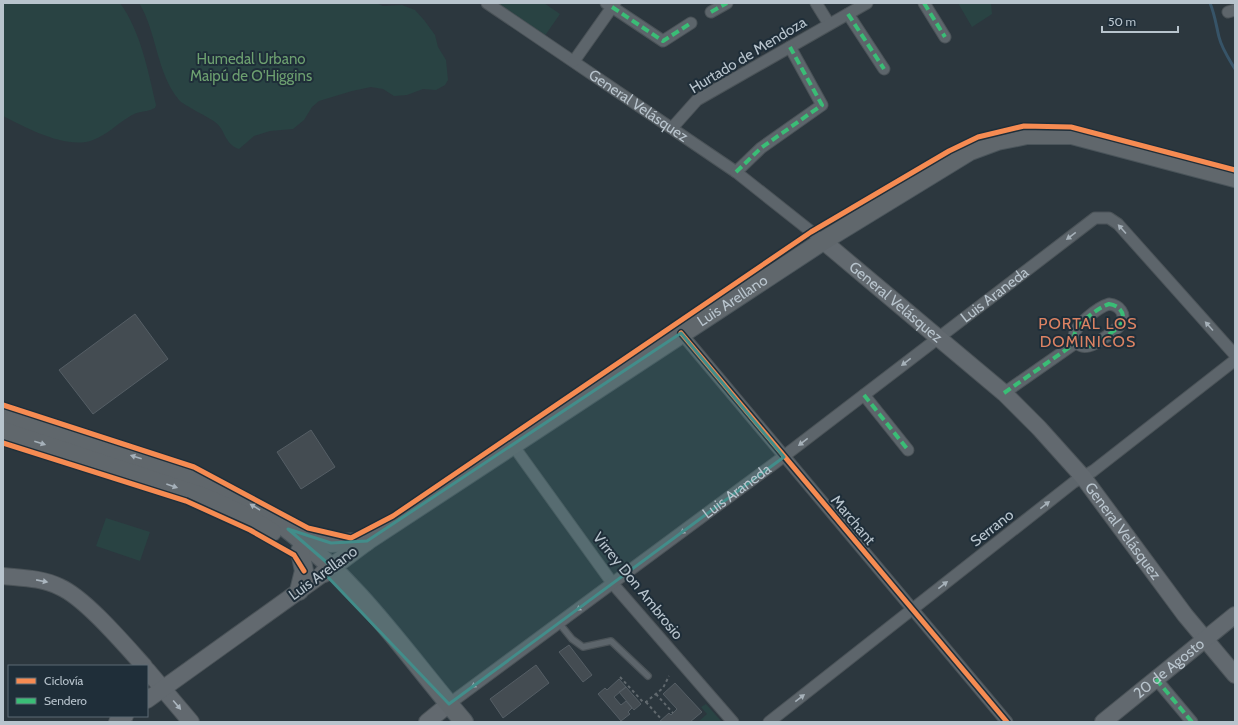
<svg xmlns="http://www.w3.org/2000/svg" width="1238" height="725" font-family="Cabin,sans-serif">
	<rect width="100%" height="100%" fill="#2c373e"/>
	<!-- green -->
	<path fill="#294343" d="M3 3H120C141 32 148 71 156 105L155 108C148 112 139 111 132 115 118 123 107 135 93 140 67 150 27 128 5 117L3 116Z
		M139 3H376L383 6 402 5 415 10 424 20 435 35 438 47 446 60 448 80 445 85 436 90 423 89 407 95 394 96 383 89 371 87 352 91 319 101 312 107 304 120 293 129 270 131 254 136 239 149C224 144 226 130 215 122 207 116 183 105 179 100 156 72 157 32 139 3Z
		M493 3H544L560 14 544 37Z
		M958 3H991L992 14 972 27Z
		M106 518 150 532 140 561 96 546Z
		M706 704 722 722H698L707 714 701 707Z"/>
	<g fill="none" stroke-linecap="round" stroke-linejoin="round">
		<!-- stream -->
		<path stroke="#375468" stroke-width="3" d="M1210 3C1215 15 1216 25 1219 37 1222 49 1229 59 1235 69"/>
	</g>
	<!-- building -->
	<path fill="#444c52" stroke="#555e65" d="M135 314 168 359 93 414 59 370Z
		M311 430 335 467 301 489 277 452Z
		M569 645 592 675 583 682 559 652Z
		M536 665 549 683 503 718 490 699Z
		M619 679 626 687 614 697 621 705 626 701 632 708 628 712 630 714 621 721 598 694 605 688 607 690Z
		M675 683 702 712 690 722H659L669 713 671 715 677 709 663 694Z
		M626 687 641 704 634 710 619 692Z"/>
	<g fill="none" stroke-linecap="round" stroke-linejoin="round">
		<!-- lane casing -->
		<g stroke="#4b5358" stroke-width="8">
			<path id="lane" d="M559 623 572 639 583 647 611 641 648 676"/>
		</g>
		<!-- street casing -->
		<g stroke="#4b5358" stroke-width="13">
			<g id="street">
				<path id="s1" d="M487 3 736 172 823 241"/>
				<path d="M606 3 663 41 691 23"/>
				<path d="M816 3 829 24"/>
				<path d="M924 3 945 37"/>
				<path d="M711 12 727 3"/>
				<path d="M1228 12 1235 10"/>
				<path d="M848 14 884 69"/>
				<path d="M574 61 615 3"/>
				<path d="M672 128 697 100 867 3"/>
				<path d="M736 172 761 148 822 105 790 47"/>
				<path d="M1109 304C1119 305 1127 314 1121 324 1118 329 1111 332 1107 336 1097 343 1081 355 1074 337 1074 325 1099 307 1109 304Z"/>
				<path d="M681 333 1007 722"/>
				<path d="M1004 393 1077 342"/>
				<path d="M864 395 908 450"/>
				<path d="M512 444 613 584 733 722"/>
				<path d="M1156 679 1192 722"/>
				<path id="s2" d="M449 704 775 463 1095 218H1109L1118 224 1235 355"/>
				<path d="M769 722 1074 482 1093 471 1235 360"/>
			</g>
		</g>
		<!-- secondary casing -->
		<g stroke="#4b5358" stroke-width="18">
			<g id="secondary">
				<path id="s3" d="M823 241 1004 393 1039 428 1083 477 1185 615 1235 675"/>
				<path d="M3 576C22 578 42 578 60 587 85 598 124 644 144 666"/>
				<path d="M147 670 191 722"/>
				<path d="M147 700 324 573"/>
				<path d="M117 722 125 716"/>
				<path d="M427 722 449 704"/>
				<path id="s4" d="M1103 722 1235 615"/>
			</g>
		</g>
		<!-- primary casing -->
		<g stroke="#4a545a" stroke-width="20">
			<g id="primary">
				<path d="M3 415C41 427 80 439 118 452 178 471 237 490 287 529 360 584 406 654 464 722"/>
				<path d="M3 431 204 497 242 514 272 532"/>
				<path d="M301 536 331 543 366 542"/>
				<path id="s5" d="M324 573 367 541 823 241 970 151 997 141 1027 135H1072L1235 178"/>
				<path d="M299 591 304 571 300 551"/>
			</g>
		</g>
		<!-- path -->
		<path stroke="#61696e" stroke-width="2" stroke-dasharray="3 3" stroke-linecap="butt" d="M620 677 643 702H646L663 688 669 676
			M656 694 673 713
			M646 702 662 720"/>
		<!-- lane -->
		<use href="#lane" stroke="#5d656b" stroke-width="5.5"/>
		<!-- street -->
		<use href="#street" stroke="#5d656b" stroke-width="11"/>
		<!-- secondary -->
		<use href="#secondary" stroke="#62696f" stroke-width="16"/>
		<!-- primary -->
		<use href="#primary" stroke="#60676c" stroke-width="18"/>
		<!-- quiet -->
		<path stroke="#3abd76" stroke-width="4" stroke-dasharray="8 4" stroke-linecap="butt" d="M924 3 945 37
			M612 7 663 41 691 23
			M711 12 727 3
			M848 14 884 69
			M736 172 761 148 822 105 790 47
			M1109 304C1119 305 1127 314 1121 324 1118 329 1111 332 1107 336 1097 343 1081 355 1074 337 1074 325 1099 307 1109 304Z
			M1004 393 1077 342
			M864 395 908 450
			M1156 679 1192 722"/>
		<!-- cycleway casing -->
		<g stroke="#1f2e39" stroke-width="8">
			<path id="cycleway" d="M681 333 1007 722
				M3 405 194 467 308 528 351 538 393 516 811 232 949 151 978 137 1024 126 1071 127 1235 170
				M3 443 186 501 250 530 294 555 304 571"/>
		</g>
		<!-- cycleway -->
		<use href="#cycleway" stroke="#f68b52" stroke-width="5"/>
	</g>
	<!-- one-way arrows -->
	<defs><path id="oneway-solid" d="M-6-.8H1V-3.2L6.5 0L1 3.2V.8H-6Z"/></defs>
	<g fill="#a6b1b9">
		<use href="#oneway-solid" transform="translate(1122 229) rotate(-132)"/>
		<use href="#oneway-solid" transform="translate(1071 236) rotate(143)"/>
		<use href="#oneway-solid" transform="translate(1209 326) rotate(-132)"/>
		<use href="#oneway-solid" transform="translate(906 362) rotate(142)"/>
		<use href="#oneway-solid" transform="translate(803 442) rotate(142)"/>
		<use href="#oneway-solid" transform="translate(1045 505) rotate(-38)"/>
		<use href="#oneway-solid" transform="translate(685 530) rotate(143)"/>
		<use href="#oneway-solid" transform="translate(943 585) rotate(-38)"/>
		<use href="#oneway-solid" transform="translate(581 607) rotate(144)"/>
		<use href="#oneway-solid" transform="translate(476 684) rotate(144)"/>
		<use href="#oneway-solid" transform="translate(800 698) rotate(-38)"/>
	</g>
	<g fill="#a6b1ba">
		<use href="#oneway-solid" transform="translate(40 443) rotate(18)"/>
		<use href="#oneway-solid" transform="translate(136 457) rotate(-162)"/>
		<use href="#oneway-solid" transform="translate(172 486) rotate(19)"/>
		<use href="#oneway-solid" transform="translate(255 507) rotate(-149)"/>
	</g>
	<g fill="#abb6bf">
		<use href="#oneway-solid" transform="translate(42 581) rotate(11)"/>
		<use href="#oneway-solid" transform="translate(177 705) rotate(50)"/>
	</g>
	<!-- marked area -->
	<path fill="#428d8a" fill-opacity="0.2" stroke="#428d8a" stroke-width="3" stroke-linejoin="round" d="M681 333 784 457 449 704 324 573 332 567 288 529 331 543 367 541Z"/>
	<g text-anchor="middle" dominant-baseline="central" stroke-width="4" stroke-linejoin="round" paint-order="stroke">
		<!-- street labels -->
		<g font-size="15" fill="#b8c4cd" stroke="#1f2e39">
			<text transform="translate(748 55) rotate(-31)">Hurtado de Mendoza</text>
			<text stroke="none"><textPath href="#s1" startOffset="183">General Velásquez</textPath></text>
			<text stroke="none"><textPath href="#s2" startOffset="682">Luis Araneda</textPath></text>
			<text stroke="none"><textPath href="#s5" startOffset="491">Luis Arellano</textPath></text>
			<text stroke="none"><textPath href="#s3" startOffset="95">General Velásquez</textPath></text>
			<text stroke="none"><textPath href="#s2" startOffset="358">Luis Araneda</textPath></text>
			<text transform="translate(853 520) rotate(50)">Marchant</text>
			<text transform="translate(992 528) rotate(-38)">Serrano</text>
			<text stroke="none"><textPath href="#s3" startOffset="419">General Velásquez</textPath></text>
			<text transform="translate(323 573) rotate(-36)">Luis Arellano</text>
			<text transform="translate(638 586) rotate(51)">Virrey Don Ambrosio</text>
			<text stroke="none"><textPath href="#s4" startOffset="85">20 de Agosto</textPath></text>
		</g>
		<!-- park labels -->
		<g font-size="15" fill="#6da070" stroke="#1f2e39">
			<text x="251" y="59">Humedal Urbano<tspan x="251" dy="17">Maipú de O'Higgins</tspan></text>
		</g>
		<!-- neighbourhood labels -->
		<g font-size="16" letter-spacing="1" fill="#dd8363" stroke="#1f2e39">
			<text x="1088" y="323">PORTAL LOS<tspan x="1088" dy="18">DOMINICOS</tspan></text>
		</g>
	</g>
	<!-- border -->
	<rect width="1238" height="725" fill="none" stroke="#b8c4cd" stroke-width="8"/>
	<!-- legend -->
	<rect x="8" y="665" width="140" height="52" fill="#1f2e39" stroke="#5c6a74"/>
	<rect x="16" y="678" width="20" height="6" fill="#f68b52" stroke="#5c6a74"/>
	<text x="44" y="685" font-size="12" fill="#b8c4cd">Ciclovía</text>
	<rect x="16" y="698" width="20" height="6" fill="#3abd76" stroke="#5c6a74"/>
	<text x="44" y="705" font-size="12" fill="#b8c4cd">Sendero</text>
	<!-- scale -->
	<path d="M1102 26v6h76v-6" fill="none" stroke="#b8c4cd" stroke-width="2"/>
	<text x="1108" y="26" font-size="12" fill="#b8c4cd" stroke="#1f2e39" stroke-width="3" paint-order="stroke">50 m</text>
</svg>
